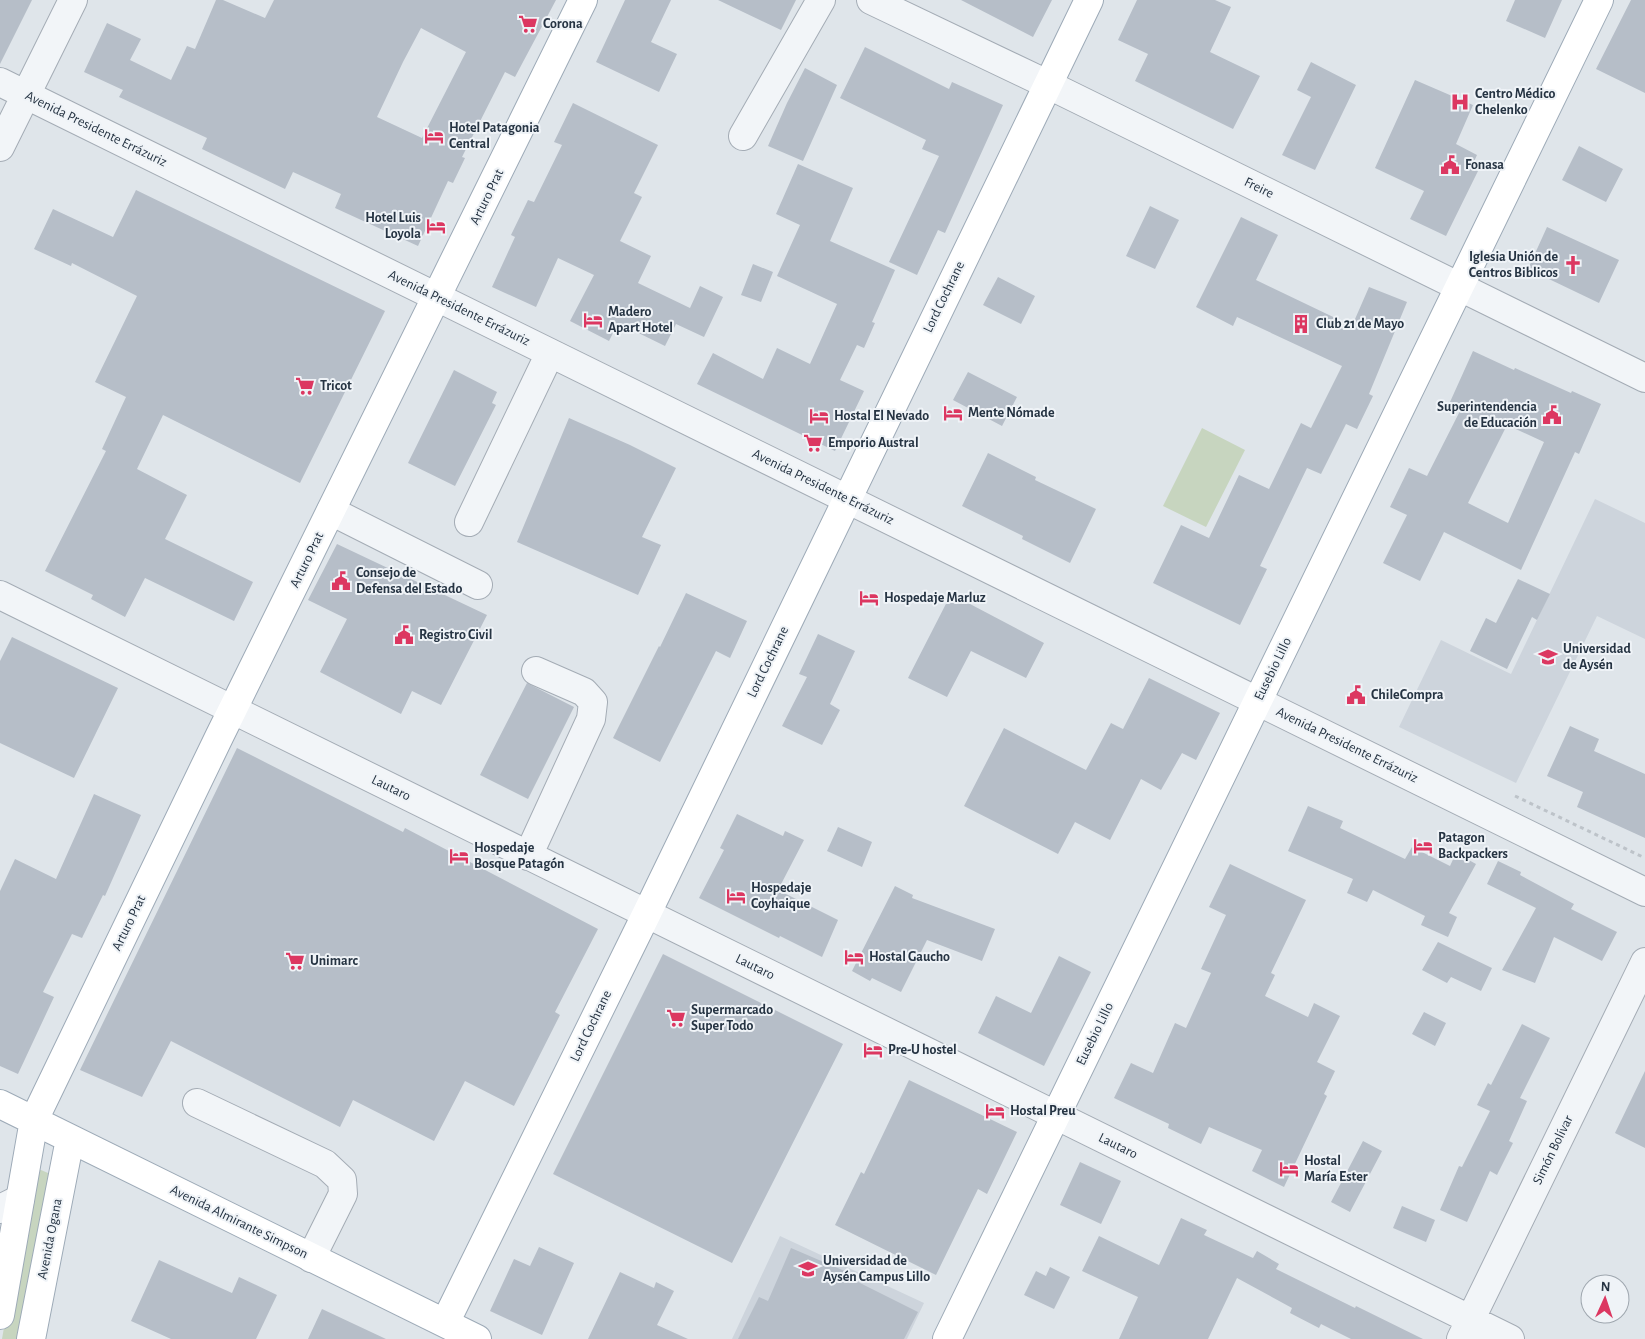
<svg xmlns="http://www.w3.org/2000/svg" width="1645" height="1339" font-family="'Alegreya Sans',sans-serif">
	<rect width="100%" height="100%" fill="#dfe5ea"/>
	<!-- built -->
	<path fill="#cdd4dc" d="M1595 499 1645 523V639L1597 616 1516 783 1399 727 1441 640 1511 674Z
		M780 1236 924 1303 907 1339H732Z"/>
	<!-- green -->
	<path fill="#c7d5bf" d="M1202 428 1245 450 1206 527 1163 506Z
		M41 1170 48 1173 50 1178 18 1339H2L6 1316 37 1171Z"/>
	<!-- building -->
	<path fill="#b6bec8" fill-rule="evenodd" d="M0 0H32L0 64Z
		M216 0H223L265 18 274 0H556L515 77 505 72 462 157 465 158 453 183 448 181 418 246 335 208 341 194 293 172 285 189 202 149 207 138 119 97 123 90 84 72 107 23 141 39 130 60 171 80 187 46 195 49ZM421 28 466 52 422 138 377 117 403 62Z
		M625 0H671L651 42 677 54 659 92 596 62Z
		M718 0H796L781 30Z
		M961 0H1052L1033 37Z
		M1137 0H1215L1231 7 1210 52 1260 76 1233 129 1135 81 1148 54 1118 40Z
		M1515 0H1562L1545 38 1506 21Z
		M1631 0H1645V93L1596 69Z
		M865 47 949 89 952 82 1003 105 945 233 938 230 917 275 889 262 939 156 922 149 926 140 840 98Z
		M1311 62 1356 85 1315 170 1282 155 1311 97 1297 90Z
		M805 68 837 85 803 161 768 146 787 103Z
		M1415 80 1473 105 1456 144 1477 155 1471 168 1478 171 1446 236 1410 219 1424 191 1375 168Z
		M573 103 658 145 634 193 642 197 620 241 651 256 638 283 690 308 700 286 723 297 704 337 676 324 665 346 618 323 609 341 570 321 594 275 558 258 536 307 492 287 515 237 511 235 528 200 534 202 562 145 554 142Z
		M1579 146 1623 169 1606 202 1562 180Z
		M798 164 853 188 830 241 895 270 872 322 875 323 864 348 857 345 840 380 864 391 835 451 697 384 713 353 763 379 777 348 810 364 837 304 777 276 800 225 776 214Z
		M136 190 385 311 300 483 163 415 137 469 187 495 165 539 253 582 234 621 145 578 125 617 91 599 93 595 45 571 106 451 102 449 126 397 95 382 137 296 72 263 71 266 34 249 53 209 113 237Z
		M1150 206 1179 220 1155 269 1126 256Z
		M1241 217 1278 235 1256 280 1352 326 1369 287 1407 302 1369 394 1373 396 1357 429 1346 424 1321 474 1307 468 1260 566 1267 569 1240 625 1153 583 1181 525 1209 538 1239 475 1269 489 1301 423 1311 428 1342 366 1237 317 1233 326 1196 307Z
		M1547 227 1619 260 1599 303 1528 269Z
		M753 264 773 272 761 302 741 295Z
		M998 277 1035 296 1021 324 983 305Z
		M1473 351 1514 370 1515 368 1571 393 1572 391 1601 404 1579 454 1575 452 1521 570 1444 532 1420 581 1383 563 1407 515 1390 507 1409 468 1427 476 1462 407 1450 402ZM1507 425 1544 442 1508 523 1468 503Z
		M454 370 497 392 492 403 496 405 455 486 408 463Z
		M968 372 1017 397 1002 426 953 400Z
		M569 418 630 445 676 468 642 537 661 545 638 595 517 542Z
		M988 453 1036 477 1035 480 1096 509 1070 563 1022 539 1023 536 962 506Z
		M337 544 487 615 441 705 412 691 401 714 320 672 347 619 308 600Z
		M1518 579 1550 594 1537 620 1532 617 1507 669 1470 651 1486 618 1496 623Z
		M686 593 747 621 730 658 716 651 660 762 613 738 659 646 660 647Z
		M951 594 1044 643 1026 678 971 651 947 697 908 678Z
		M818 634 855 651 830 704 840 710 822 745 782 726 807 677 799 674Z
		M12 637 118 688 74 778 0 743V661Z
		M1149 678 1220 713 1196 760 1182 753 1161 790 1141 779 1110 840 1075 822 1058 854 964 806 1004 728 1086 770 1111 723 1123 729Z
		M527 683 574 707 528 799 480 775Z
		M1570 726 1599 739 1594 751 1645 774V838L1577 807 1583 792 1547 776Z
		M237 748 403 832 405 828 598 929 555 1012 560 1015 514 1106 465 1081 434 1141 353 1100 340 1127 171 1041 142 1097 80 1070Z
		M94 794 141 815 105 896 103 895 82 938 72 934 43 992 54 997 18 1074 0 1066V891L15 859 56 879Z
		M1308 806 1343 821 1340 828 1405 859 1412 847 1450 866 1456 853 1476 864 1449 913 1457 917 1448 937 1421 925 1425 916 1373 890 1367 902 1347 893 1353 879 1288 851Z
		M737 814 783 836 785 831 804 840 778 890 838 920 822 957 780 936 779 938 699 898 724 850 720 848Z
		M838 827 872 842 862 867 827 851Z
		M1498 861 1521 872 1520 875 1574 904 1571 909 1617 932 1602 961 1554 937 1535 983 1502 970 1536 908 1487 884Z
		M1230 864 1306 900 1271 973 1275 975 1265 996 1308 1017 1314 1003 1340 1016 1317 1062 1335 1071 1324 1094 1327 1096 1284 1187 1252 1171 1262 1150 1209 1127 1201 1144 1168 1128 1169 1124 1114 1098 1131 1063 1153 1073 1175 1023 1186 1028 1211 973 1201 969 1226 915 1209 907Z
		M895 886 913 895 912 898 995 929 982 961 927 940 901 992 872 978 870 981 852 971Z
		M1438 942 1492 968 1481 991 1451 977 1447 983 1422 970Z
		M663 954 843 1044 732 1263 553 1174Z
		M1059 956 1091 972 1044 1066 978 1033 996 996 1031 1013Z
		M1424 1012 1446 1023 1435 1046 1412 1034Z
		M1522 1024 1550 1038 1520 1098 1527 1101 1509 1141 1513 1143 1497 1175 1490 1171 1467 1222 1440 1210 1459 1166 1462 1167 1490 1111 1477 1105 1488 1083 1491 1085Z
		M1645 1071V1148L1615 1133Z
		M909 1080 1017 1132 987 1194 978 1189 936 1275 835 1225 861 1172 864 1174Z
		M1363 1141 1382 1151 1350 1212 1331 1202Z
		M1080 1162 1121 1181 1101 1224 1060 1205Z
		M1402 1206 1435 1220 1426 1242 1393 1228Z
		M1181 1218 1207 1230 1204 1235 1253 1258 1257 1251 1279 1264 1276 1269 1355 1308 1356 1306 1423 1339H1351L1321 1324 1319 1328 1290 1313 1292 1308 1237 1278 1208 1339H1119L1138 1297 1082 1271 1099 1236 1159 1265Z
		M539 1247 574 1263 542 1335 490 1311 514 1259 530 1266Z
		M791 1248 854 1275 852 1279 918 1312 904 1339H738L759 1297 768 1301Z
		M159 1260 232 1293 239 1277 277 1295 256 1339H171L131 1321Z
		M1050 1267 1070 1277 1054 1309 1024 1295 1036 1271 1046 1276Z
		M620 1272 654 1288 656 1282 674 1291 657 1325 688 1339H588Z
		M322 1309 386 1339H308Z"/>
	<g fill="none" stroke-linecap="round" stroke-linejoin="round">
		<!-- minor casing -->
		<g stroke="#a4acb5" stroke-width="30">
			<path id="minor" d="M871 0 1047 84 1645 378
				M0 82 1645 892
				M743 136 821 0
				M0 147 73 0
				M331 511 478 585
				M469 522 550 353
				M0 595 1510 1339
				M528 856 591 719 593 702 584 692 536 671
				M197 1103 325 1164 342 1180 343 1194 311 1258
				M0 1209 20 1199
				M1461 1339 1645 962"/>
		</g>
		<!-- major casing -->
		<g stroke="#9daab7" stroke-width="30">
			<path id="major" d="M0 1104 477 1339
				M0 1315 34 1120 220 735 583 0
				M445 1323 647 913 1089 0
				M31 1339 70 1139
				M947 1339 1599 0"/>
		</g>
		<!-- path -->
		<path stroke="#bdc3c9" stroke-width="3" stroke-dasharray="4 4" stroke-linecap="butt" d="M1515 796 1645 858"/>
		<!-- minor -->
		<use href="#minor" stroke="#f2f5f8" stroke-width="28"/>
		<!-- major -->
		<use href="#major" stroke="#fff" stroke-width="28"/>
	</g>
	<!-- icons -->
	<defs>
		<g id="supermarket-bare" transform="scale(1.5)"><path d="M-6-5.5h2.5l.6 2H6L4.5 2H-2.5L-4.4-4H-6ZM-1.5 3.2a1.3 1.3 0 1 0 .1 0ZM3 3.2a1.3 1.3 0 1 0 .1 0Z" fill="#dc3761" stroke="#eff3f7" stroke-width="2.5" paint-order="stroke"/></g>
		<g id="hospital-bare" transform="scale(1.5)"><path d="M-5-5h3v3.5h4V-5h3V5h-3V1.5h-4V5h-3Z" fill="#dc3761" stroke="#eff3f7" stroke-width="2.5" paint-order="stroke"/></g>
		<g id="hotel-bare" transform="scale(1.5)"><path d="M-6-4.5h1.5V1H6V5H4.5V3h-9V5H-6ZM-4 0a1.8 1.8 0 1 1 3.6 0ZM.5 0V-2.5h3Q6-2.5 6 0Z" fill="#dc3761" stroke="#eff3f7" stroke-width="2.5" paint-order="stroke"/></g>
		<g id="civic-bare" transform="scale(1.5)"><path d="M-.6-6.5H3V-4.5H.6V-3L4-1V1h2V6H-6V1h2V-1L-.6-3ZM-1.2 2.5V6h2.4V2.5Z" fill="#dc3761" stroke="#eff3f7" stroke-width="2.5" paint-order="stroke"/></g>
		<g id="church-bare" transform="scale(1.5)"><path d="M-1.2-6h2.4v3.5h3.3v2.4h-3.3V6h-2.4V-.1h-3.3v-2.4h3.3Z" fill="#dc3761" stroke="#eff3f7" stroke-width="2.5" paint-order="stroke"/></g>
		<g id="building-bare" transform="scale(1.5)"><path d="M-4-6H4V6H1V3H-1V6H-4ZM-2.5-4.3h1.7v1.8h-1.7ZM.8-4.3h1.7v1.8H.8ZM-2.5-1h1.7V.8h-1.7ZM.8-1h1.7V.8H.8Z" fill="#dc3761" stroke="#eff3f7" stroke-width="2.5" paint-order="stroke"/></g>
		<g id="university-bare" transform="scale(1.5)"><path d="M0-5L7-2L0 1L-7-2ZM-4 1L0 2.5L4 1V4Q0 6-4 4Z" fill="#dc3761" stroke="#eff3f7" stroke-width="2.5" paint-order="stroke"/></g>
	</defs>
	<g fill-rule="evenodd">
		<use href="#supermarket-bare" x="528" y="24"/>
		<use href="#hospital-bare" x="1460" y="102"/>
		<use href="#hotel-bare" x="434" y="136"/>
		<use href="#civic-bare" x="1450" y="165"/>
		<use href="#hotel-bare" x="436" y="226"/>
		<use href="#church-bare" x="1573" y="265"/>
		<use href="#hotel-bare" x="593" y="320"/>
		<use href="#building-bare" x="1301" y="324"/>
		<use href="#supermarket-bare" x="305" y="386"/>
		<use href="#hotel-bare" x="953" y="413"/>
		<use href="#civic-bare" x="1552" y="415"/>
		<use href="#hotel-bare" x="819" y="416"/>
		<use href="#supermarket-bare" x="813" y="443"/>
		<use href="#civic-bare" x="341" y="581"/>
		<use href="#hotel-bare" x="869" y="598"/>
		<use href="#civic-bare" x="404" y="635"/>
		<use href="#university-bare" x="1548" y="657"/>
		<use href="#civic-bare" x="1356" y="695"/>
		<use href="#hotel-bare" x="1423" y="846"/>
		<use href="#hotel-bare" x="459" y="856"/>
		<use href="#hotel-bare" x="736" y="896"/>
		<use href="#hotel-bare" x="854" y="957"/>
		<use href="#supermarket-bare" x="295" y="961"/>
		<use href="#supermarket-bare" x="676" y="1018"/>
		<use href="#hotel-bare" x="873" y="1050"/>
		<use href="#hotel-bare" x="995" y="1111"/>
		<use href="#hotel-bare" x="1289" y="1169"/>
		<use href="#university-bare" x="808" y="1269"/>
	</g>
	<g text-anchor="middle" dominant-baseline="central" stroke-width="4" stroke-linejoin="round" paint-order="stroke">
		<!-- poi labels -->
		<g font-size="14" font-weight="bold" fill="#263443" stroke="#eff3f7" text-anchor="start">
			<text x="543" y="24">Corona</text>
			<text x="1475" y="94">Centro Médico<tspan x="1475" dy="16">Chelenko</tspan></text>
			<text x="449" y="128">Hotel Patagonia<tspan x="449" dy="16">Central</tspan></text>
			<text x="1465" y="165">Fonasa</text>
			<text x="421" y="218" text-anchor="end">Hotel Luis<tspan x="421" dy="16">Loyola</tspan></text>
			<text x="1558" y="257" text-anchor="end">Iglesia Unión de<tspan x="1558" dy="16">Centros Biblicos</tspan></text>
			<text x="608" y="312">Madero<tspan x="608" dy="16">Apart Hotel</tspan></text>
			<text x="1316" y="324">Club 21 de Mayo</text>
			<text x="320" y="386">Tricot</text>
			<text x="1537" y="407" text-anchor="end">Superintendencia<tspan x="1537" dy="16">de Educación</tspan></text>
			<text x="968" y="413">Mente Nómade</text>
			<text x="834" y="416">Hostal El Nevado</text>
			<text x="828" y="443">Emporio Austral</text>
			<text x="356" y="573">Consejo de<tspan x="356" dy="16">Defensa del Estado</tspan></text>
			<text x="884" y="598">Hospedaje Marluz</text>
			<text x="419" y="635">Registro Civil</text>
			<text x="1563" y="649">Universidad<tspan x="1563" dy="16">de Aysén</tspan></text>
			<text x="1371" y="695">ChileCompra</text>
			<text x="1438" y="838">Patagon<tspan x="1438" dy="16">Backpackers</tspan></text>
			<text x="474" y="848">Hospedaje<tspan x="474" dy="16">Bosque Patagón</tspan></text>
			<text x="751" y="888">Hospedaje<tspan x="751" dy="16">Coyhaique</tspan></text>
			<text x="869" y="957">Hostal Gaucho</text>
			<text x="310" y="961">Unimarc</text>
			<text x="691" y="1010">Supermarcado<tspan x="691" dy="16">Super Todo</tspan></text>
			<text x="888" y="1050">Pre-U hostel</text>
			<text x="1010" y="1111">Hostal Preu</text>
			<text x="1304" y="1161">Hostal<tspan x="1304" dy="16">María Ester</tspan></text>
			<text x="823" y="1261">Universidad de<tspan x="823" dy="16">Aysén Campus Lillo</tspan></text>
		</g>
		<!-- street labels -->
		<g font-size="14" fill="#263443" stroke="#eff3f7">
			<text transform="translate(96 129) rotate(26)">Avenida Presidente Errázuriz</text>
			<text transform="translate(1259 188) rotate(26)">Freire</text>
			<text transform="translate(487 197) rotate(-64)">Arturo Prat</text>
			<text transform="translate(944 297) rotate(-64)">Lord Cochrane</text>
			<text transform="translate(459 308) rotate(26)">Avenida Presidente Errázuriz</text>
			<text transform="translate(823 487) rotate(26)">Avenida Presidente Errázuriz</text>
			<text transform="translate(307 560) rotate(-64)">Arturo Prat</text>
			<text transform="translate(768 662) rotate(-64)">Lord Cochrane</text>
			<text transform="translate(1273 669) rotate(-64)">Eusebio Lillo</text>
			<text transform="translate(1347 745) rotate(26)">Avenida Presidente Errázuriz</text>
			<text transform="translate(391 788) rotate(26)">Lautaro</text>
			<text transform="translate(129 923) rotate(-64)">Arturo Prat</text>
			<text transform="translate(755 967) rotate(26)">Lautaro</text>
			<text transform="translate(591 1026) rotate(-64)">Lord Cochrane</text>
			<text transform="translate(1095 1034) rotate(-64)">Eusebio Lillo</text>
			<text transform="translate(1118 1146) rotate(26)">Lautaro</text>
			<text transform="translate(1553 1150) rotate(-64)">Simón Bolívar</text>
			<text transform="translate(239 1222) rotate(26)">Avenida Almirante Simpson</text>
			<text transform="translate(50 1239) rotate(-79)">Avenida Ogana</text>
		</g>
	</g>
	<!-- north arrow -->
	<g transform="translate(1605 1299) rotate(3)"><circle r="24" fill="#eff3f7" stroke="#9fa7af"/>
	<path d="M0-4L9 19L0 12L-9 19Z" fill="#dc3761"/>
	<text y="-8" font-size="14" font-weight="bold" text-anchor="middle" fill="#263443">N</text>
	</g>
</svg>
